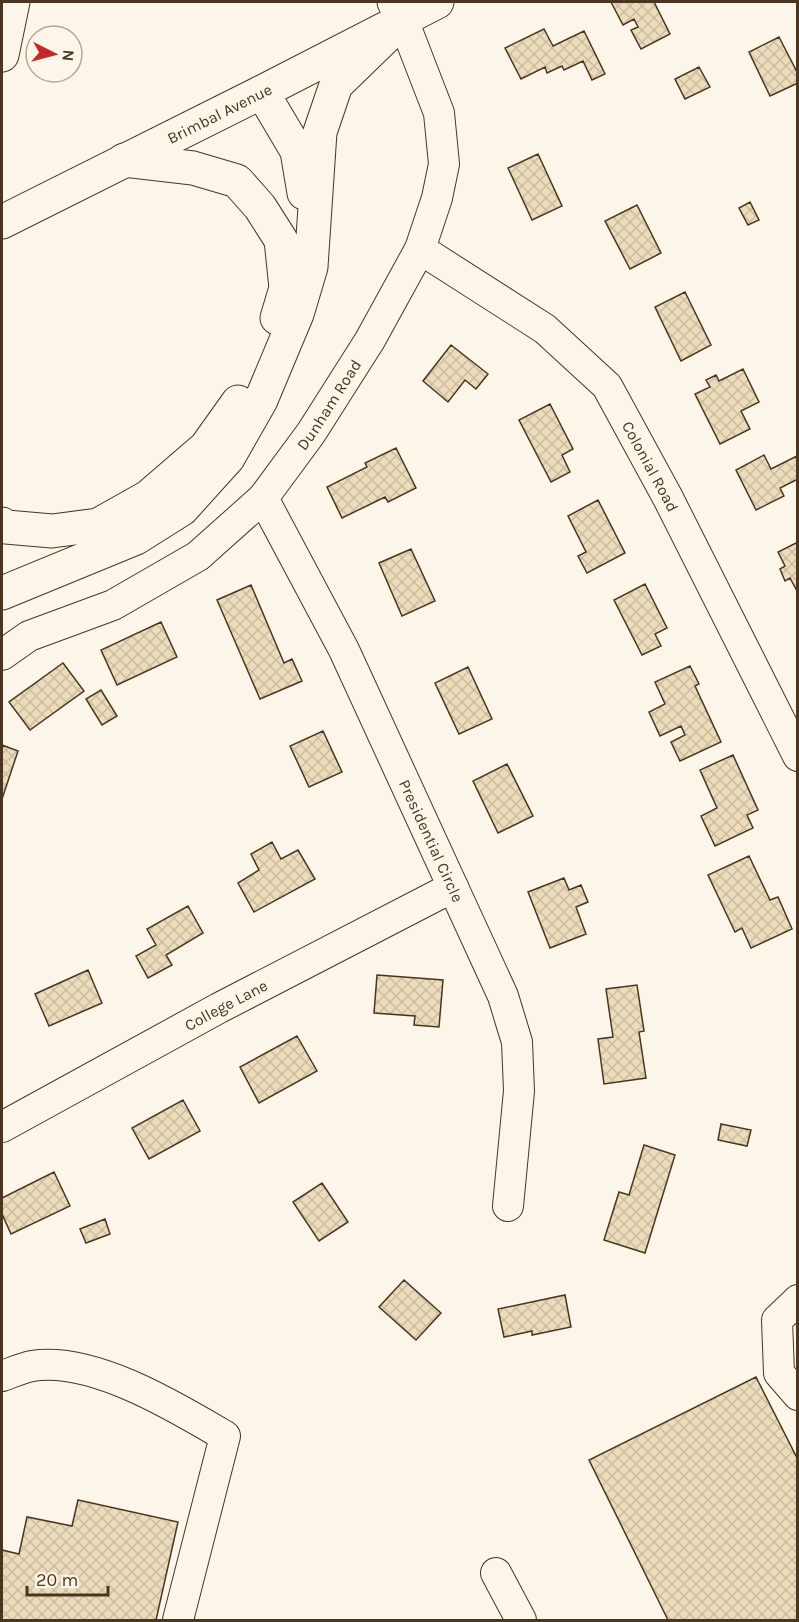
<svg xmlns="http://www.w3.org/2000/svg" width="799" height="1622" font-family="Karla,sans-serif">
	<defs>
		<pattern id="building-cross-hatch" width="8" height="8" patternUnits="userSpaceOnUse" patternTransform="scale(1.5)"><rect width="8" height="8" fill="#ecdcbc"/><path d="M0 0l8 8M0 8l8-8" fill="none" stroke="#ccbda1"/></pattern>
	</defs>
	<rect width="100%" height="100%" fill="#fbf6e9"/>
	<!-- building -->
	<path fill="url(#building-cross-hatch)" stroke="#4a3520" stroke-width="1.5" d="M611 2H654L670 34 641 49 631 30 638 27 634 19 623 25Z
		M544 29 553 46 584 31 605 74 592 80 583 61 564 70 562 66 547 73 545 67 521 79 505 48Z
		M779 37 798 74V83L770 96 749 52Z
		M699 67 710 87 685 99 675 79Z
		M538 154 562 206 532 220 508 168Z
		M750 202 759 220 748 225 739 208Z
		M637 205 661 253 630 269 605 221Z
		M685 292 711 345 681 361 655 307Z
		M451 345 488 374 476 389 465 380 448 402 423 381Z
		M743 369 759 402 741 411 750 429 720 444 695 394 710 387 706 380 716 375 719 381Z
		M550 404 573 449 562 455 570 472 551 482 519 420Z
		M396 448 416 488 388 502 385 497 342 518 327 487 367 467 365 463Z
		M764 455 771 469 797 456 798 479 780 488 784 496 756 510 736 470Z
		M598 500 625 553 587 573 578 556 586 552 568 516Z
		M798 542V591H797L790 578 785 581 780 569 785 566 778 552Z
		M411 549 435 601 402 616 379 563Z
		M645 584 667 628 655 634 661 646 642 655 614 600Z
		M251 585 284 663 292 659 302 681 260 699 217 600Z
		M161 622 177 657 117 685 101 650Z
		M63 663 84 691 30 730 9 702Z
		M690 666 699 684 695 686 721 742 680 761 671 742 685 735 681 726 660 736 649 712 665 704 655 682Z
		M468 667 492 719 459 734 435 683Z
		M101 690 117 716 102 725 86 699Z
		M323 731 342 772 309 787 290 746Z
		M2 745 18 751 2 799Z
		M733 755 758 810 747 815 753 828 715 846 701 816 717 808 700 770Z
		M507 764 533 816 498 833 473 781Z
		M272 842 281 859 298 850 315 879 254 912 238 883 259 870 251 854Z
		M749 856 770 900 778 897 792 929 751 948 742 928 735 932 708 875Z
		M564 878 569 890 581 885 588 902 576 907 586 934 550 948 528 892Z
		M188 906 203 933 166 955 172 965 148 978 136 956 156 945 147 929Z
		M88 970 102 1003 49 1026 35 994Z
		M377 975 443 980 439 1027 414 1025 415 1016 374 1013Z
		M637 985 644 1031 639 1032 646 1078 604 1084 598 1039 613 1037 606 989Z
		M297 1036 317 1071 259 1103 240 1067Z
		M183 1100 200 1131 149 1159 132 1128Z
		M721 1124 751 1130 747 1146 718 1140Z
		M644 1145 675 1155 645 1253 604 1240 619 1192 629 1195Z
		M54 1172 70 1206 11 1234 2 1214V1198Z
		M322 1183 348 1222 319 1241 293 1202Z
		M105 1219 110 1234 86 1243 80 1229Z
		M404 1280 441 1313 416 1340 379 1307Z
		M565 1295 571 1327 532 1335V1331L504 1337 498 1309Z
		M756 1377 798 1460V1620H668L589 1460Z
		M78 1500 178 1522 156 1620H2V1550L19 1554 27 1517 72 1526Z"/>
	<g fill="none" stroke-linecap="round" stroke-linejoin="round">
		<!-- minor casing -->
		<g stroke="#4a3520" stroke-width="32">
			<g id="minor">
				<path id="s1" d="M420 249 545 329 607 386 668 498 798 756"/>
				<path id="s2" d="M263 498 344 650 503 996 517 1042 519 1091 508 1206"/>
				<path id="s3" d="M2 655 29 636 113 605 198 556 263 498 311 433 370 340 420 249 437 198 444 164 439 113 403 20"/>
				<path id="s4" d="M2 1127 219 1008 453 887"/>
				<path d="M798 1300 777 1320 779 1373 798 1395"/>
				<path d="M2 1376C11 1373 22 1368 32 1366 92 1356 176 1407 225 1436L178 1620"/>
				<path d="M496 1573 521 1620"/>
			</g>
		</g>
		<!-- major casing -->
		<g stroke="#4a3520" stroke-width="35">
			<g id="major">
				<path id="s5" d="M2 222 262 92 437 2"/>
			</g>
		</g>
		<!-- highway casing -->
		<g stroke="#4a3520" stroke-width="35">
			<path id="highway" d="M2 55 13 2
				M262 92 297 151 304 193
				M124 160 193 168 237 181 260 207 281 240 286 288 277 318
				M2 524 6 527 52 531 98 525 148 497 206 447 238 402
				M2 593 136 538 182 509 228 458 261 400 297 314 311 267 320 132 336 85 403 20 394 2"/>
		</g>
		<!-- minor -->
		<use href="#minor" stroke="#fbf6e9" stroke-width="30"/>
		<!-- major -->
		<use href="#major" stroke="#fbf6e9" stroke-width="33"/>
		<!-- highway -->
		<use href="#highway" stroke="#fbf6e9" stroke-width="33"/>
	</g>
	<g text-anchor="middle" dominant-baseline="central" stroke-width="4.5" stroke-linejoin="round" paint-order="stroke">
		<!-- street labels -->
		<g font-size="16" fill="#4a3520" stroke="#fbf6e9">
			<text stroke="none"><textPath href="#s5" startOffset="243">Brimbal Avenue</textPath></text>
			<text stroke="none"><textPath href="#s3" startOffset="422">Dunham Road</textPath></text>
			<text stroke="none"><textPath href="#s1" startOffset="324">Colonial Road</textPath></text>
			<text stroke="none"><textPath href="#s2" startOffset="382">Presidential Circle</textPath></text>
			<text stroke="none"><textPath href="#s4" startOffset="255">College Lane</textPath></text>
		</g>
	</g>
	<!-- border -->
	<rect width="799" height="1622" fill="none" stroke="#4a3520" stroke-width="6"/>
	<!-- north arrow -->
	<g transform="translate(54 54) rotate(96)"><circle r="28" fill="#fbf6e9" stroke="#b4a999" stroke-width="1.5"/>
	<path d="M0-4.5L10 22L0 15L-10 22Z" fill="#c62828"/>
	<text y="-9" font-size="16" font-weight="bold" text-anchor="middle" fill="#4a3520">N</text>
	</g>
	<!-- scale -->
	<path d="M27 1586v9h81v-9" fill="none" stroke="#4a3520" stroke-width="3"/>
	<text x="36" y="1586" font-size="18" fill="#4a3520" stroke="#fbf6e9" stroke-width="4.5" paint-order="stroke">20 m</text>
</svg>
